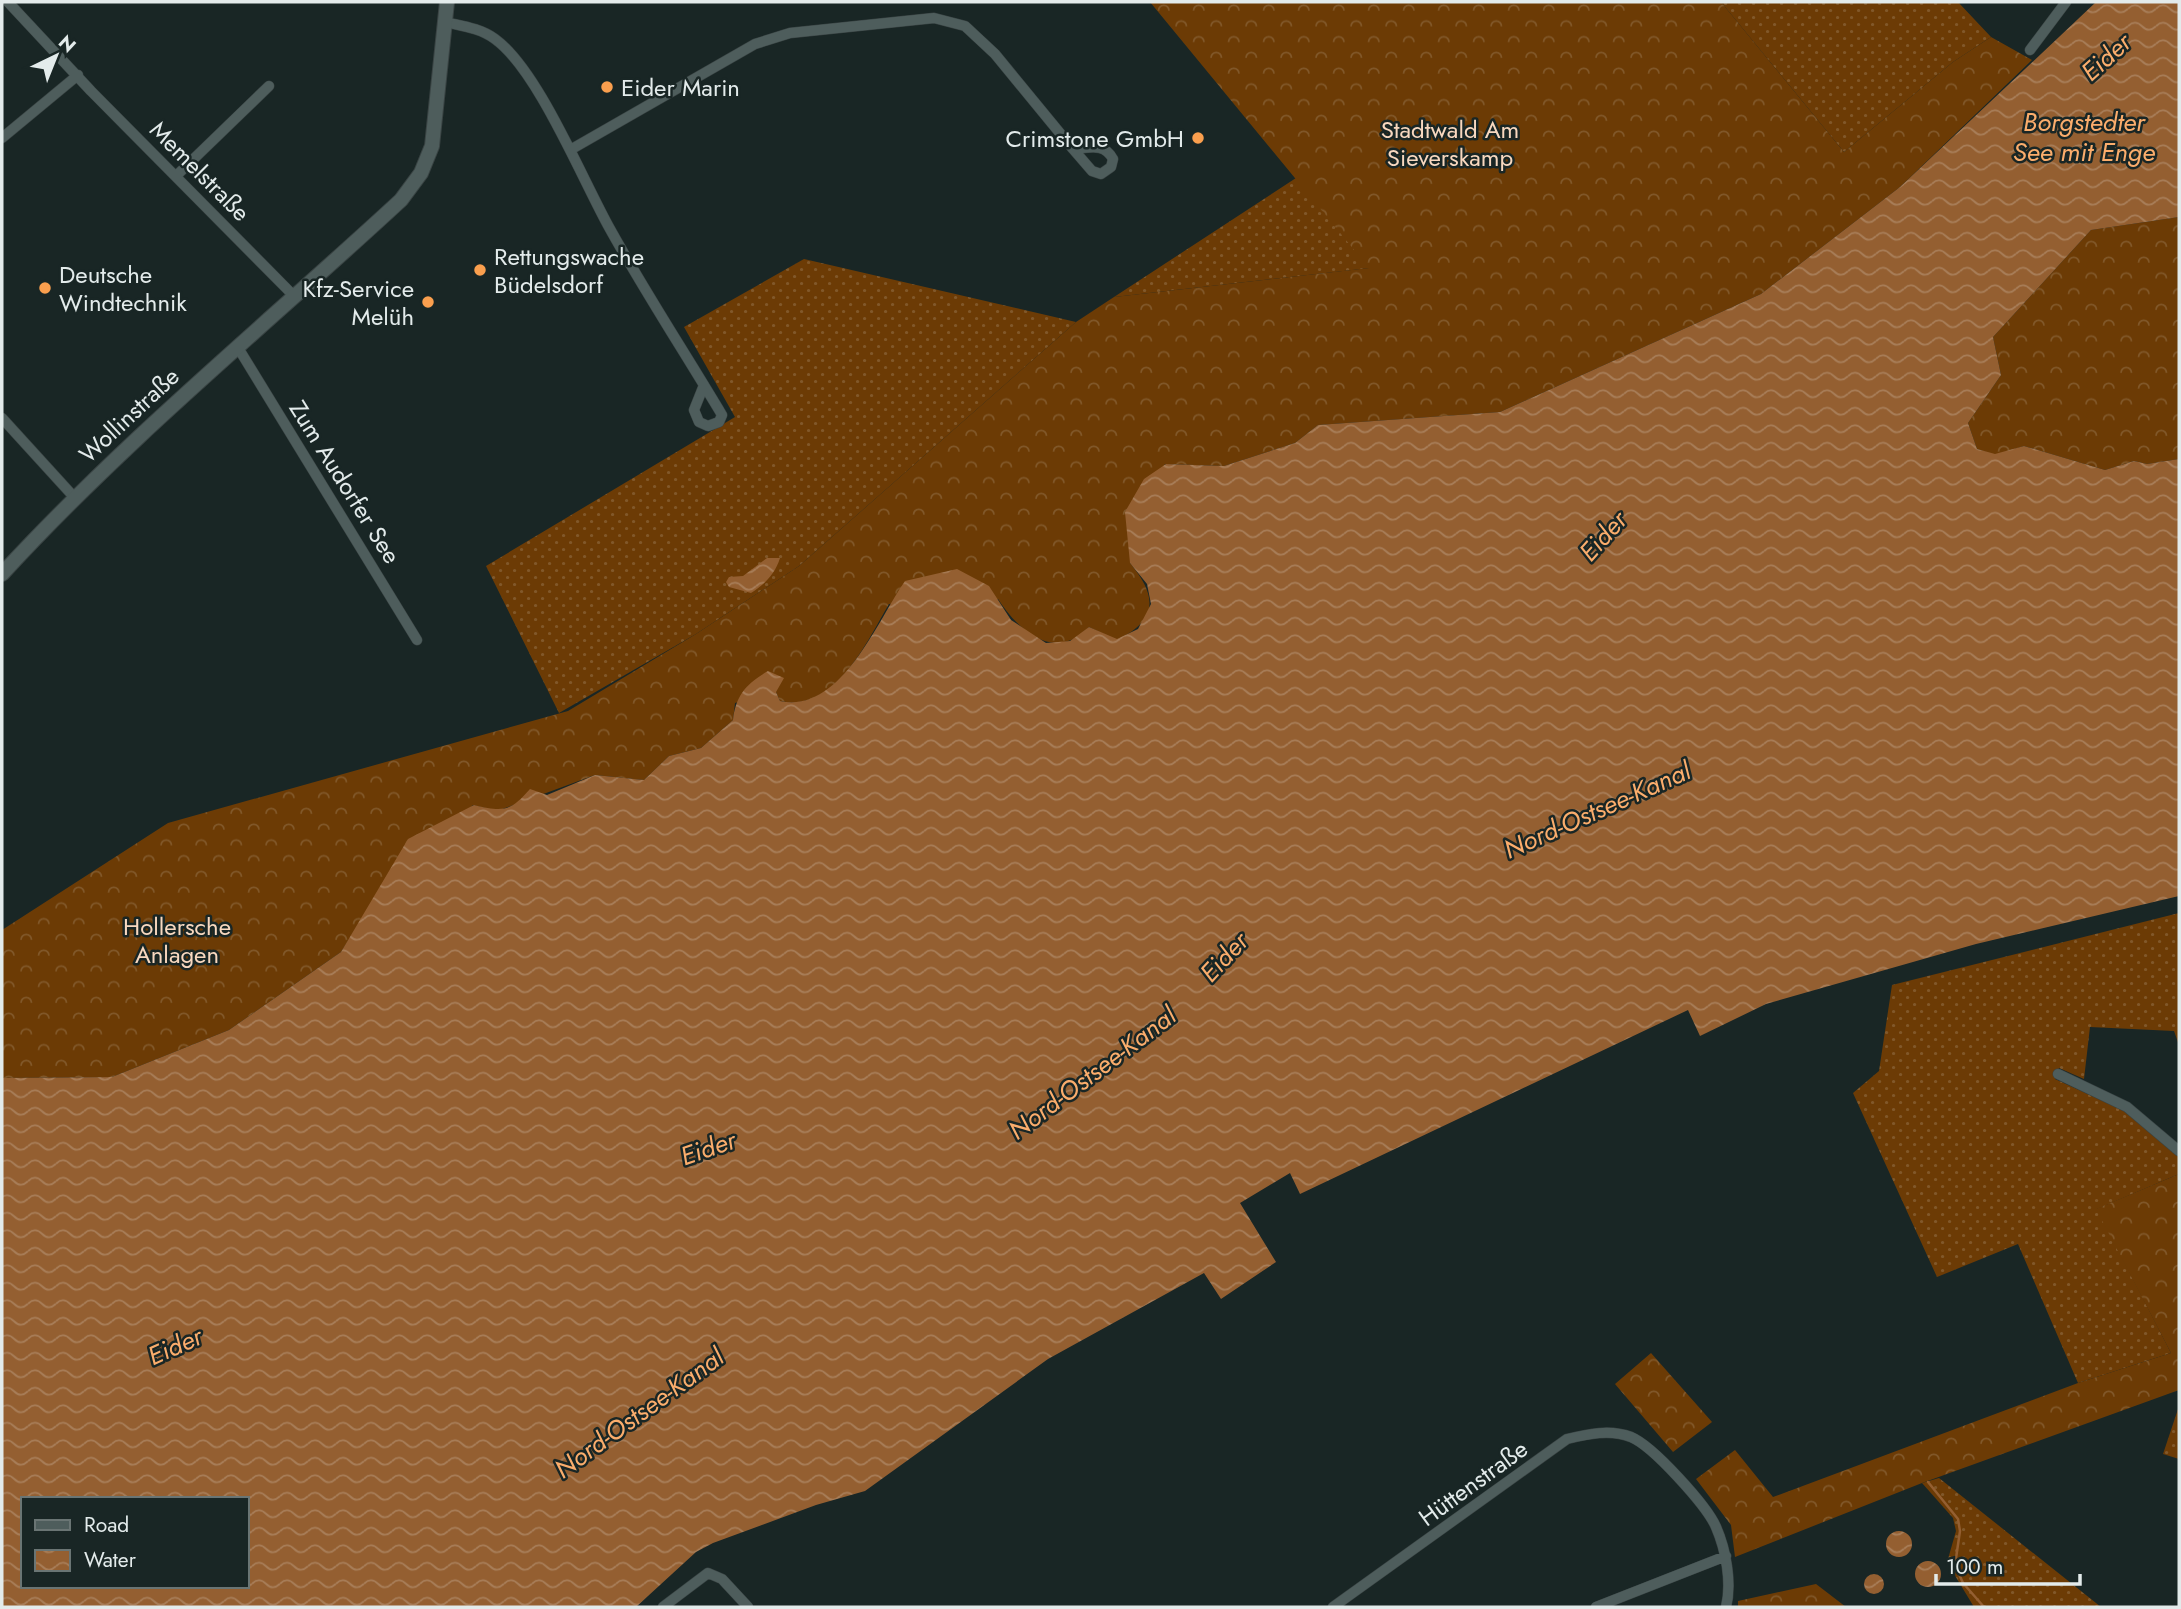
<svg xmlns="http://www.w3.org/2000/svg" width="2181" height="1609" font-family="Jost,sans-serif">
	<defs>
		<pattern id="grass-dots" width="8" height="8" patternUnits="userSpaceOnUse" patternTransform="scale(1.75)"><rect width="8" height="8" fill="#6c3b05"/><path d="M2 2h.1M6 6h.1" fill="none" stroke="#81582a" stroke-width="1.8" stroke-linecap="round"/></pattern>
		<pattern id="forest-crowns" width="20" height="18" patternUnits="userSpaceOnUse" patternTransform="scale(1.75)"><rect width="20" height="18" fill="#6c3b05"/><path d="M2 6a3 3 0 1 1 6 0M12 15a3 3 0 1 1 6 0" fill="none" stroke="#81582a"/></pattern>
		<pattern id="water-waves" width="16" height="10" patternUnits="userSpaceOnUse" patternTransform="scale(1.75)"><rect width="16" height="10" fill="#945f31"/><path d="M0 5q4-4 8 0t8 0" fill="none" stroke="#a87e59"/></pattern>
	</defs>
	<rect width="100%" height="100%" fill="#192625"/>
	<!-- grass -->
	<path fill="url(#grass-dots)" d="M1721 2H1958L1991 37 1953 62 1844 152Z
		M1296 178 1370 268 1114 297Z
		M804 259 1076 322 799 566 696 634 559 713 486 566 735 417 684 327Z
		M2179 913V1045L2174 1031 2090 1027 2084 1079 2059 1068 2055 1079 2125 1111 2179 1157V1174L2097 1209 2171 1353 2078 1383 2018 1244 1937 1277 1853 1093 1879 1071 1892 985Z
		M2179 1406V1459L2163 1454Z
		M1939 1478 2101 1607H1974L1954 1574 1948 1559 1956 1531 1953 1518 1922 1483Z"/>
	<!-- forest -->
	<path fill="url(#forest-crowns)" d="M1150 2H1721L1844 152 1953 62 1991 37 2032 60 1900 187 1761 294 1500 412 1318 425 1295 443 1224 466 1165 464 1130 563C1157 596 1159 619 1117 640L1089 627C1084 631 1077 638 1071 640 1041 653 1012 621 998 599L889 604C866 643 835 713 780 701L776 692 735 703 733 720 701 748 669 756 644 780 595 775 497 811 473 805 358 925 341 952 229 1030 112 1077 2 1078V930L168 823 568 711 696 634 799 566 1076 322 1114 297 1369 268Z
		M2179 217V459L2147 464 2134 461 2105 470 2024 446 1995 455 1977 449 1968 423 2001 375 1993 337 2091 230Z
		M2179 1174V1390L1922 1483 1735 1557 1731 1525 1696 1479 1735 1450 1773 1497 2078 1383 2171 1353 2096 1209Z
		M1651 1353 1712 1422 1673 1452 1615 1384Z
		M1816 1584 1846 1607H1738V1601Z"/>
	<!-- water -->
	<path fill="url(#water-waves)" fill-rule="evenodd" d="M2096 2H2179V217L2091 230 1993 337 2001 375 1968 423 1977 449 1995 454 2024 446 2105 470 2134 461 2147 464 2179 459V896L1976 944 1766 1004 1700 1036 1688 1010 1300 1194 1290 1173 1240 1203 1276 1262 1221 1299 1204 1273 1048 1359 865 1491 816 1505 713 1543 696 1552 636 1607H2V1078L112 1077 229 1030 341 952 408 839 474 805C503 812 510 812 530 789L547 795 595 775 644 780 669 756 701 748 733 720C736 695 746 684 768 671L784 678 776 692 780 701C841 714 877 621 905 581L957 569 989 586 1011 620 1046 643 1070 641 1089 627 1117 639 1138 629 1151 604 1147 584 1130 563 1125 512 1144 479 1166 464 1224 466 1295 443 1318 425 1500 412 1761 294 1900 187ZM23 1499H247V1586H23Z
		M767 558H780C775 574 765 584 751 593L729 587 726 582 729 577 743 576Z
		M1886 1544a13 13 0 1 1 26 0a13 13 0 1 1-26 0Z
		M1915 1574a13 13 0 1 1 26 0a13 13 0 1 1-26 0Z
		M1864 1584a10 10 0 1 1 20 0a10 10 0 1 1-20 0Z"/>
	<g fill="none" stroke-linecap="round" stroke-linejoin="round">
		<!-- stream -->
		<path stroke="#945f31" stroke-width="2.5" d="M1928 1482 1958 1519 1960 1531 1955 1565 1963 1583 1984 1607"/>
		<!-- street casing -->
		<g stroke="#3a4444" stroke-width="11">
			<path id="street" d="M8 2 91 91 294 296
				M445 22C462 26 480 28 495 39 538 70 582 179 610 229 645 292 685 353 722 415L719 422 708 426 699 422 694 410 704 385
				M2030 50 2066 2
				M2 138 78 75
				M570 150 755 44 790 33 934 18 965 26 995 54 1073 149 1092 171 1101 174 1111 167 1113 159C1104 142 1089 148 1073 149
				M176 176 269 86
				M237 346 417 640
				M2 418 74 497
				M2058 1074 2127 1107 2179 1151
				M663 1607 708 1573 722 1579 748 1607
				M1333 1607 1567 1439C1588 1434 1610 1429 1631 1437 1653 1446 1707 1506 1716 1527 1726 1550 1732 1583 1726 1607
				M1596 1607 1726 1556"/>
		</g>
		<!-- secondary casing -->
		<g stroke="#3a4444" stroke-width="16">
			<path id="secondary" d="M2 574C126 439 267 324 401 200L421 173 432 146 447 2"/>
		</g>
		<!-- street -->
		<use href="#street" stroke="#4e5d5c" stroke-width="10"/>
		<!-- secondary -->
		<use href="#secondary" stroke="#4e5d5c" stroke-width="14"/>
	</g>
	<!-- markers -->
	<g fill="#fa9f4e" stroke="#192625" stroke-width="2.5">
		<circle cx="607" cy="87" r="7"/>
		<circle cx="1198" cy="138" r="7"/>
		<circle cx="480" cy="270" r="7"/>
		<circle cx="45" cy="288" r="7"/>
		<circle cx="428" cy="302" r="7"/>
	</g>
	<g text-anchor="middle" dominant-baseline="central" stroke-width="5" stroke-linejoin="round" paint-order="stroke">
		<!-- poi labels -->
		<g font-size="24" fill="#e3ebeb" stroke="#192625" text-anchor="start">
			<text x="621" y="87">Eider Marin</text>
			<text x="1184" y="138" text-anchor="end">Crimstone GmbH</text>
			<text x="494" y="256">Rettungswache<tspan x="494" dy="28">Büdelsdorf</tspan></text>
			<text x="59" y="274">Deutsche<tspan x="59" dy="28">Windtechnik</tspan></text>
			<text x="414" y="288" text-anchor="end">Kfz-Service<tspan x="414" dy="28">Melüh</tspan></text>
		</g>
		<!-- park labels -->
		<g font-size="24" fill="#f8d8bf" stroke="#192625">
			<text x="1450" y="129">Stadtwald Am<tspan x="1450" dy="28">Sieverskamp</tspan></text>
			<text x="177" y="926">Hollersche<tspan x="177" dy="28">Anlagen</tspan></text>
		</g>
		<!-- street labels -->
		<g font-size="24" fill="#e3ebeb" stroke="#192625">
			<text transform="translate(200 171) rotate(45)">Memelstraße</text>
			<text transform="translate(129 415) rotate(-43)">Wollinstraße</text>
			<text transform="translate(345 482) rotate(58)">Zum Audorfer See</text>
			<text transform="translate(1473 1483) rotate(-36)">Hüttenstraße</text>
		</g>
		<!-- water labels -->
		<g font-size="26" font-style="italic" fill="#fbad6c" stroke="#192625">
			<text transform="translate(2106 57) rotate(-42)">Eider</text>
			<text x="2084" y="122">Borgstedter<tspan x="2084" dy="30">See mit Enge</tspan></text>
			<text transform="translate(1603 536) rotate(-48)">Eider</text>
			<text transform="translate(1597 810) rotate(-24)">Nord-Ostsee-Kanal</text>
			<text transform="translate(1224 957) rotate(-47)">Eider</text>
			<text transform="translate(1092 1073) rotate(-37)">Nord-Ostsee-Kanal</text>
			<text transform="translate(708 1148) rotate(-19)">Eider</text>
			<text transform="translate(175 1346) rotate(-24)">Eider</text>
			<text transform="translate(639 1413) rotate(-36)">Nord-Ostsee-Kanal</text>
		</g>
	</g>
	<!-- border -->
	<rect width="2181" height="1609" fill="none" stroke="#e3ebeb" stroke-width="7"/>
	<!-- legend -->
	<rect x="21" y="1497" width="228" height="91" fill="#192625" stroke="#6a7574" stroke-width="2"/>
	<rect x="35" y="1520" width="35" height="10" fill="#4e5d5c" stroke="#6a7574" stroke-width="2"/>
	<text x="84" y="1532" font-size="21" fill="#e3ebeb">Road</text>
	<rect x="35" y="1550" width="35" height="21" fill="url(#water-waves)" stroke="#6a7574" stroke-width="2"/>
	<text x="84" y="1567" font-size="21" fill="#e3ebeb">Water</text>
	<!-- north arrow -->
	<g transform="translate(56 56) rotate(43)" stroke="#192625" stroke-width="5" paint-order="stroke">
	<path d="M0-5L12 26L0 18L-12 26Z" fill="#e3ebeb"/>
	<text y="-10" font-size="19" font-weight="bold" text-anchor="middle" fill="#e3ebeb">N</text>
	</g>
	<!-- scale -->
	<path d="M1936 1574v10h144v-10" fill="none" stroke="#e3ebeb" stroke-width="3.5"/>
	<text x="1946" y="1574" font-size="21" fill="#e3ebeb" stroke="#192625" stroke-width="5" paint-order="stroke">100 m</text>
</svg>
